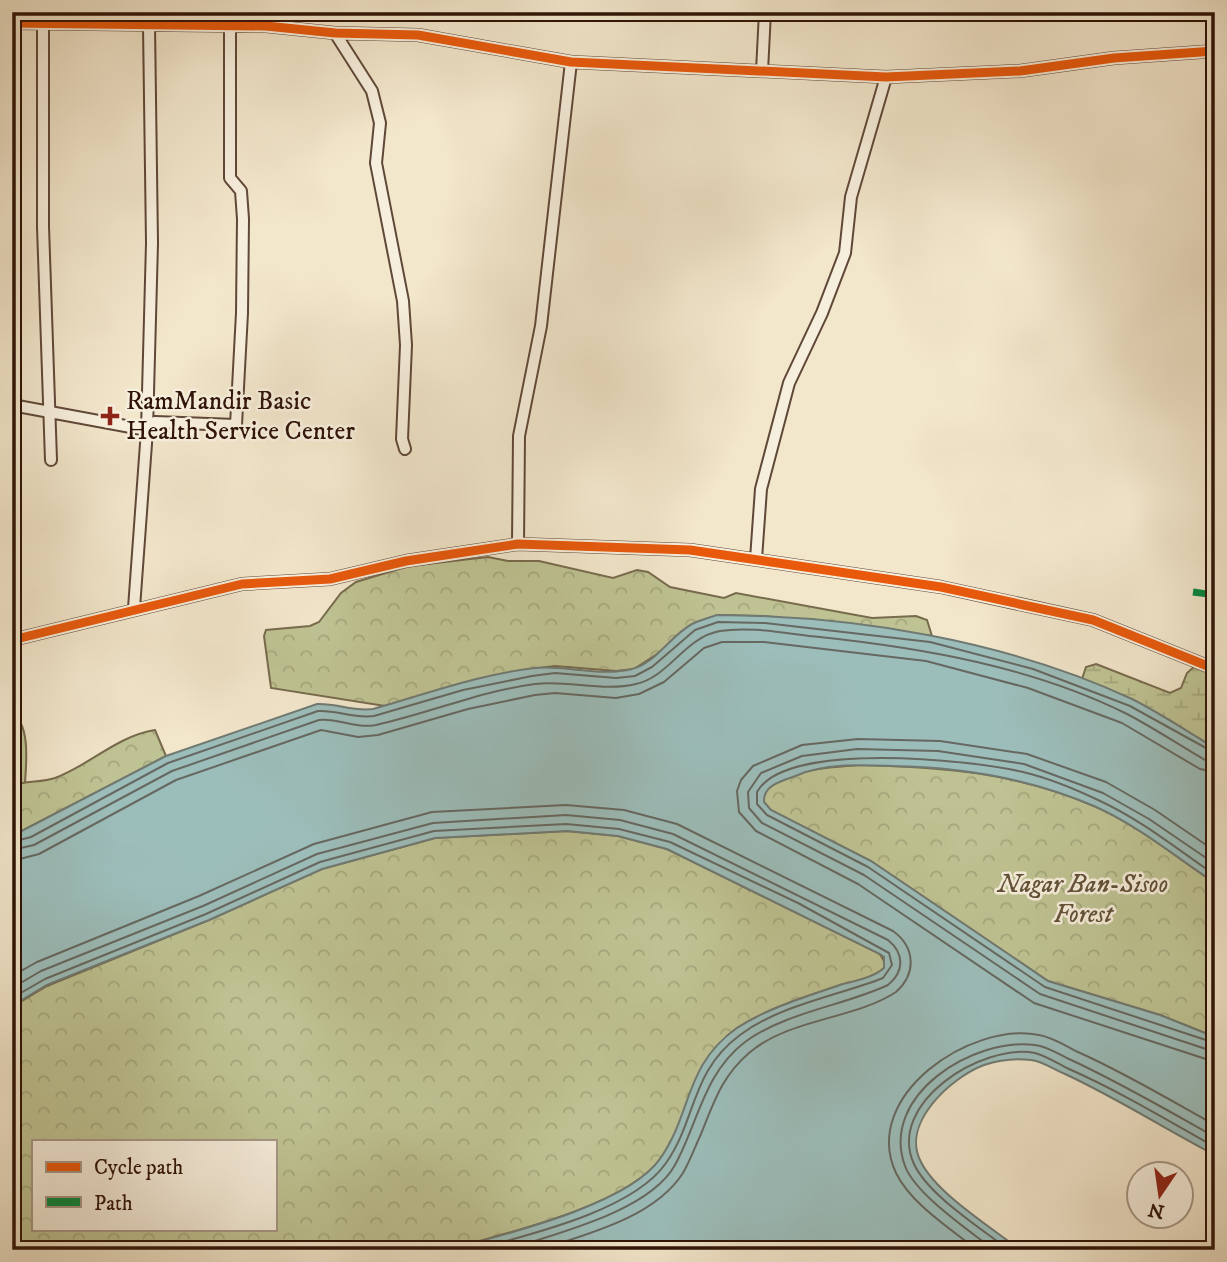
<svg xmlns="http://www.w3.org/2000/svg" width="1227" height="1262" font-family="'IM FELL DW Pica',serif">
	<defs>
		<pattern id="forest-crowns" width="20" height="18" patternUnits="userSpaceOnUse" patternTransform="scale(1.75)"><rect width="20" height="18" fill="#bfc393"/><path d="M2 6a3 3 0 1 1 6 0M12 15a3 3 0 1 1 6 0" fill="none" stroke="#a4a77d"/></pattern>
		<pattern id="wetland-marsh" width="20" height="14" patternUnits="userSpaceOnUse" patternTransform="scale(1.75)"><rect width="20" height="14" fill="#bfc393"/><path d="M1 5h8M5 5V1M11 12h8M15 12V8" fill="none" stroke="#a4a77d"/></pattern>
	</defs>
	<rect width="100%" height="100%" fill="#f2e6cb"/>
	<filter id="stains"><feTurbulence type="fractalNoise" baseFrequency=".00286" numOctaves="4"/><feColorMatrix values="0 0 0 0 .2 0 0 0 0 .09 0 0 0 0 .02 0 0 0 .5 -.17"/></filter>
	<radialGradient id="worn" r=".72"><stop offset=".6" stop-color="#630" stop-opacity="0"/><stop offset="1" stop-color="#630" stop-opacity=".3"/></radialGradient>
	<!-- green -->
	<path fill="#bfc393" stroke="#776b4d" stroke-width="2" d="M12 714C31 724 26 765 25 783L12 786Z"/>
	<!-- forest -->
	<path fill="url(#forest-crowns)" stroke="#776b4d" stroke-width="2" fill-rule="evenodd" d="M488 557 508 561H539L613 578 637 570 648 572 670 587 724 598 736 593 872 618 916 616 927 620 932 636 765 616 717 615 634 669 616 671 555 666 531 669 462 684 385 706 271 688 264 636 266 630 310 626 319 622 341 593 356 582 409 566Z
		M155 730 166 756 12 836V786C25 780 41 783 55 778 90 765 117 736 155 730Z
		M859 765C944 767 1014 772 1094 806 1137 824 1176 857 1215 883V1037L1160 1015 1048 981 871 861 770 810 764 802 763 794C784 768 830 768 859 765Z
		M567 831 618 836 667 849 880 954 885 963 884 968C873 978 854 981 840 985 805 997 768 1008 737 1028 692 1059 690 1118 660 1159 626 1206 503 1234 447 1250H12V1007L47 986 209 920 322 869 435 838ZM33 1141H275V1229H33Z"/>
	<!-- wetland -->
	<path fill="url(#wetland-marsh)" stroke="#776b4d" stroke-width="2" d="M1096 664 1170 693 1181 688 1187 673 1195 666 1215 674V748L1133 700 1082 679 1086 667Z"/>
	<!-- water -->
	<path fill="#9cbebb" stroke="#707a73" stroke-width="2" d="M717 615C856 616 1005 640 1132 699 1160 713 1188 732 1215 748V883C1176 857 1137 825 1094 806 1029 778 962 767 892 766 862 765 826 763 798 775 783 781 763 784 764 802L771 810 871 861 1048 981 1160 1015 1215 1037V1155C1165 1129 1117 1098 1065 1074 1055 1070 1042 1061 1031 1060 1015 1058 999 1060 984 1065 952 1077 900 1123 921 1162 937 1194 991 1227 1020 1250H447C502 1235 627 1206 660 1159 692 1114 684 1065 737 1028 768 1008 805 997 840 985 854 981 873 978 884 968V957L880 954 667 849 618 836 567 831 435 838 322 869 209 920 47 985 12 1006V836L166 756 317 704C337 703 353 712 373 709 426 694 480 674 535 668 567 665 601 677 632 669 656 663 670 636 692 624 699 620 709 618 717 615Z"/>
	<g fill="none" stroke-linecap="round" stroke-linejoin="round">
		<!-- shore -->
		<path stroke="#666861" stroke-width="2" d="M12 842 31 837 168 763 318 711C338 710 354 719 374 716L463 690 532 676 555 673 616 678 635 676 652 667 695 630 718 622 765 623 930 642 1033 669 1130 706 1215 753
			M12 850 34 845 172 771 319 720C339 718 355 729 376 725 430 713 481 691 535 684 569 680 603 692 636 684 669 677 685 637 720 631 751 626 788 634 820 637 923 648 1033 667 1127 714 1154 728 1179 745 1205 760L1215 762
			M1215 851 1155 810 1106 782 1027 754 940 741 858 739 802 745 753 766 741 780 737 791 739 812 756 831 858 884 1034 1003 1215 1062
			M12 861 39 854 176 780 321 730 358 737 378 735 468 709 535 695 555 693 616 698 639 694 664 682 704 648 722 642H764L926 661 1028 688 1122 723 1200 769 1215 772
			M1215 864 1149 819 1103 793 1024 764 938 751 857 749 802 756 761 773 748 792 749 808 762 823 864 875 1040 994 1215 1052
			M1215 875C1177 849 1140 819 1098 800 1075 789 1048 778 1023 772 972 760 786 740 757 792V804L767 815 868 867 1045 987 1215 1043
			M12 976 37 962 199 896 314 844 432 812 566 805 624 810 677 824 893 931C915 947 917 973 896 992 855 1019 788 1019 749 1053 722 1076 714 1102 701 1134 695 1147 690 1161 683 1173 654 1218 587 1234 539 1250
			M12 988 41 971 203 906 317 854 433 823 566 815 620 820 673 834 888 940C904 953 905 971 888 985 843 1006 786 1012 745 1042 704 1073 698 1123 675 1165 649 1212 554 1234 506 1250
			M12 998 45 979 206 914 320 862 434 831 566 824 619 829 670 842 798 903 889 953 892 965 883 978C837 996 780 1005 740 1035 690 1072 697 1119 666 1163 633 1211 528 1235 473 1250
			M977 1250C951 1229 911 1204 896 1173 860 1096 971 1021 1039 1035 1052 1037 1066 1046 1078 1052 1125 1073 1170 1100 1215 1125
			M994 1250C970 1231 916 1195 905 1166 879 1095 974 1037 1035 1045 1046 1046 1059 1054 1069 1059 1119 1082 1167 1110 1215 1137
			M1009 1250C982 1229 928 1195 914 1164 886 1103 982 1043 1035 1053 1046 1056 1059 1064 1069 1069 1119 1091 1167 1120 1215 1147"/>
		<!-- minor casing -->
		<g stroke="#604838" stroke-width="14">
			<path id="minor" d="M12 23 266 26 335 33 418 35 571 62 886 77 1020 71 1114 58 1215 51
				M43 24V227L51 460
				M335 33 372 91 380 123 376 163 403 301 406 345 402 439 405 449
				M762 71 765 12
				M12 405 147 430 134 608
				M147 430 155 422 236 425 242 313 243 219 241 191 230 178V26
				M147 430 152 243 149 26
				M518 544 519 436 541 326 571 62
				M756 559 761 489 789 383 822 313 845 253 851 197 886 77
				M12 640 242 584 330 579 406 561 518 544 690 550 941 587 1093 620 1215 669"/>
		</g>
		<!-- minor -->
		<use href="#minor" stroke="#f7efdd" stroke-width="10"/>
		<!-- quiet -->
		<path stroke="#00873e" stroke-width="7" stroke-dasharray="14 7" stroke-linecap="butt" d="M1193 592 1215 595"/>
		<!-- cycleway casing -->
		<g stroke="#f7efdd" stroke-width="13">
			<path id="cycleway" d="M12 23 266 26 335 33 418 35 571 62 886 77 1020 71 1114 58 1215 51
				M12 640 242 584 330 579 406 561 518 544 690 550 941 587 1093 620 1215 669"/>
		</g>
		<!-- cycleway -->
		<use href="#cycleway" stroke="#e8590c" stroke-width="9"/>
	</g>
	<!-- markers -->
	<path fill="#8f2418" stroke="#f7efdd" stroke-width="2.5" d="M106.5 405.5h7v7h7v7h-7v7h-7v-7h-7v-7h7z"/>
	<g text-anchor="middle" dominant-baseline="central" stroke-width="5" stroke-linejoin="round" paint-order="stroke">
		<!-- poi labels -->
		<g font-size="26" fill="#2f1307" stroke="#f7efdd" text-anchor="start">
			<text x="126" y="401">RamMandir Basic<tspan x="126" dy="30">Health Service Center</tspan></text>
		</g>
		<!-- park labels -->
		<g font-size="26" font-style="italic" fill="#615138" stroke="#f7efdd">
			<text x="1083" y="884">Nagar Ban-Sisoo<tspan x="1083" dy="30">Forest</tspan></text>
		</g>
	</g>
	<!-- margin -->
	<rect width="1227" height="1262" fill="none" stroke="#f2e6cb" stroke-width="42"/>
	<rect x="14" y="14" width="1199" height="1234" fill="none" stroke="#2f1307" stroke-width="3.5"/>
	<rect x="21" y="21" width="1185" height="1220" fill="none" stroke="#2f1307" stroke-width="2"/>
	<!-- legend -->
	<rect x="32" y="1140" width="245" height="91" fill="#f7efdd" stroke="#a79787" stroke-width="2"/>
	<rect x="46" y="1162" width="35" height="10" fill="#e8590c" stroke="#a79787" stroke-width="2"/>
	<text x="94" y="1174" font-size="21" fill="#2f1307">Cycle path</text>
	<rect x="46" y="1197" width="35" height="10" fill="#00873e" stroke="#a79787" stroke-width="2"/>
	<text x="94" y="1210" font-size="21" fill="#2f1307">Path</text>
	<!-- north arrow -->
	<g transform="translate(1160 1195) rotate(193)"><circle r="33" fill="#f7efdd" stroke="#a79787" stroke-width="2"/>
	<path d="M0-5L12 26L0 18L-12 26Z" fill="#8f2418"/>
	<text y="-10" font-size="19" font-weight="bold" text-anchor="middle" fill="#2f1307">N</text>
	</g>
	<rect width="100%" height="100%" filter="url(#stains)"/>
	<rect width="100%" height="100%" fill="url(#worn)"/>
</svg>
